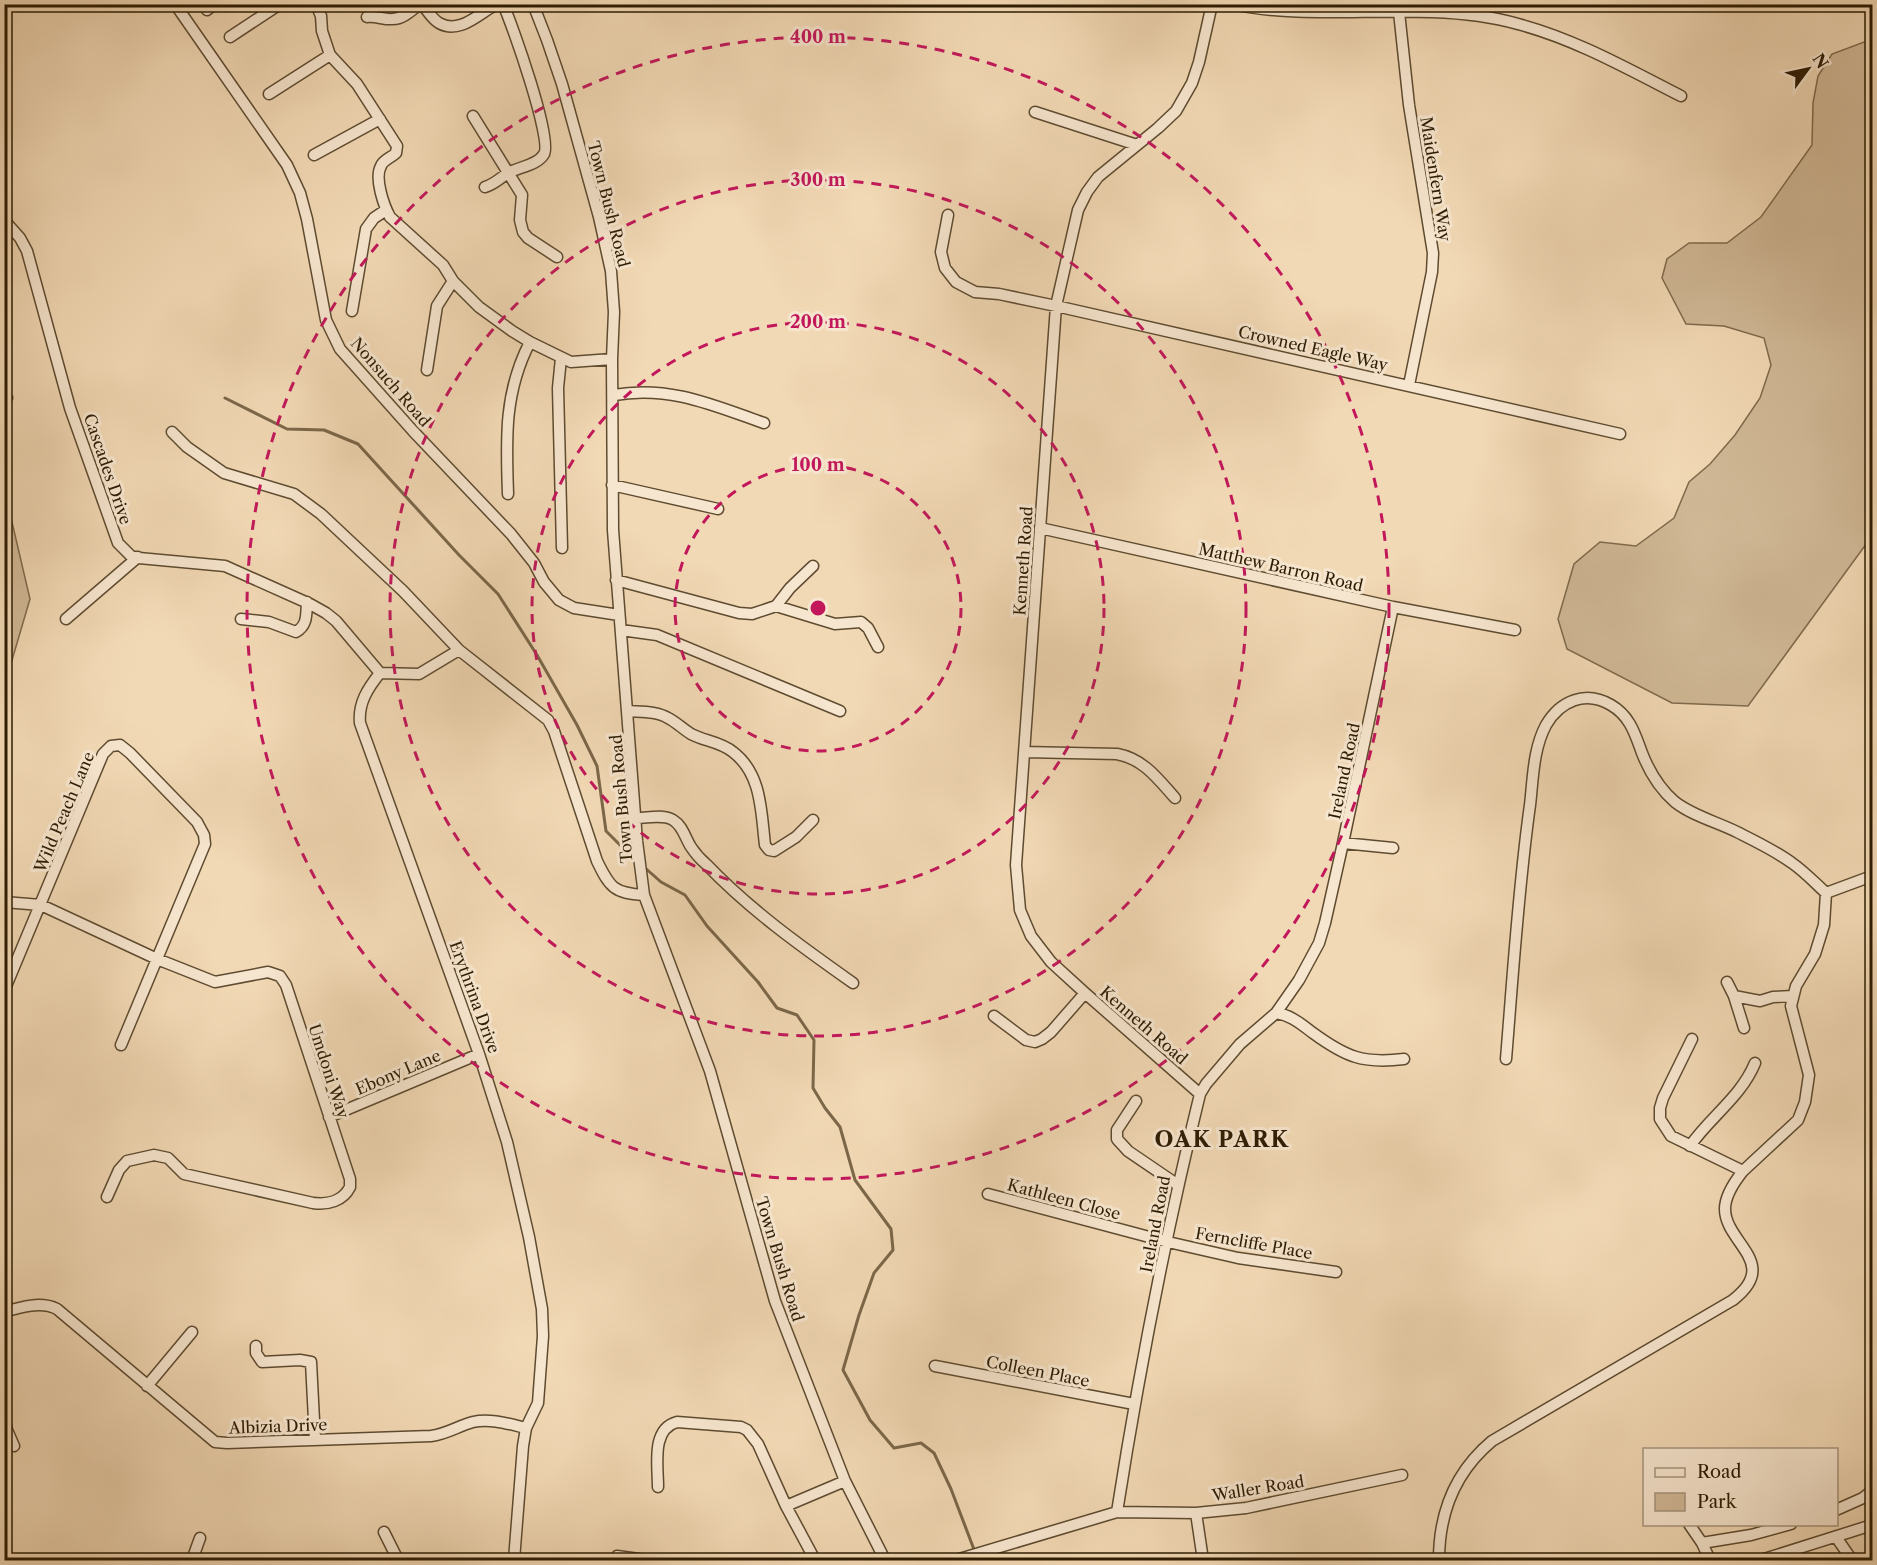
<svg xmlns="http://www.w3.org/2000/svg" width="1877" height="1565" font-family="'Libre Caslon Text',serif">
	<rect width="100%" height="100%" fill="#f2d9b5"/>
	<filter id="stains"><feTurbulence type="fractalNoise" baseFrequency=".00333" numOctaves="4"/><feColorMatrix values="0 0 0 0 .2 0 0 0 0 .09 0 0 0 0 .02 0 0 0 .5 -.17"/></filter>
	<radialGradient id="worn" r=".72"><stop offset=".6" stop-color="#630" stop-opacity="0"/><stop offset="1" stop-color="#630" stop-opacity=".3"/></radialGradient>
	<!-- green -->
	<path fill="#d1b997" stroke="#7f6a4d" stroke-width="1.5" d="M1872 39V536L1748 706 1672 703 1567 649 1558 619 1574 564 1600 542 1636 546 1674 518 1689 482 1710 464 1735 435 1760 398 1771 365 1764 338 1724 326 1686 324 1662 278 1667 259 1689 243H1727L1761 217 1812 145 1813 103 1818 76 1832 54Z
		M4 488 30 599 5 684H4Z"/>
	<g fill="none" stroke-linecap="round" stroke-linejoin="round">
		<!-- stream -->
		<path stroke="#7b6749" stroke-width="3" d="M225 398 287 429 324 430 358 444 459 555 498 594 537 655 577 725 597 766 606 831 636 861
			M644 867 661 882 685 895 707 926 758 982 777 1008 797 1015 814 1040 813 1088 825 1108 840 1127 855 1180 891 1229 893 1250 874 1273 859 1315 843 1370 870 1420 894 1448 921 1443 934 1453 951 1489 978 1560"/>
		<!-- minor casing -->
		<g stroke="#5e4b30" stroke-width="13">
			<path id="minor" d="M175 4 287 165 300 193 307 219 326 320 340 349 413 431 511 534 534 563 544 582 559 600 574 608 619 615
				M316 4 321 16 322 31 330 55 357 84 397 146 396 153C391 158 383 160 381 166 374 178 384 206 390 217L443 265 453 281 479 307 512 331 530 342 571 362 612 359
				M422 4C427 10 432 19 439 23 460 35 479 13 497 4
				M533 4 547 40 562 84 599 217 611 271 614 312 612 359 613 530 637 841 644 895 710 1071 775 1301 845 1481 885 1560
				M1232 4C1298 18 1365 9 1432 12 1461 13 1490 16 1518 24 1575 39 1628 69 1681 96
				M207 10 214 4
				M1399 12 1409 105 1433 253 1432 272 1409 385
				M367 17C377 16 384 20 393 19 403 19 412 10 420 4
				M230 37 280 4
				M269 94 330 55
				M1035 112 1137 145
				M473 116 522 195 520 220 523 232 528 238 557 257
				M314 155 380 119
				M485 187C495 184 500 178 508 173 519 167 538 165 544 154 553 140 512 24 503 4
				M948 215 941 252 945 268 956 282 975 292 999 294 1056 306 1620 434
				M4 220 20 238 27 251 70 408 118 543 131 556 139 558 225 566 310 604 326 613 336 621 380 673
				M352 311 366 229 374 218 386 210
				M561 358 558 388 562 548
				M427 370 437 306 453 281
				M614 395C669 385 713 405 764 423
				M4 398H7
				M172 432 187 447 224 473 294 494 321 514 403 591 459 650 548 720 554 731 597 861C610 888 614 893 644 895
				M612 485 718 509
				M508 494C506 439 504 392 530 342
				M1040 528 1393 607 1515 630
				M616 580 739 613 752 614 776 606 790 588 813 566
				M776 606 835 624 861 622 868 628 878 647
				M66 619 138 557
				M241 619 269 622 296 632C308 625 306 614 307 602
				M621 630 657 635 840 711
				M459 650 419 674 380 673C368 688 358 703 360 723L479 1054 507 1142 529 1237 542 1309 543 1336 538 1403 526 1428 523 1446 514 1560
				M628 711C641 712 657 711 668 718 676 722 683 729 691 734 704 741 721 742 733 752 762 774 761 812 765 845L769 850 774 851 796 837 813 820
				M1024 752 1117 754C1144 759 1158 779 1175 798
				M637 818C648 818 663 814 673 820 683 826 685 838 691 847 695 853 700 859 706 864 750 910 802 947 853 983
				M1343 843 1393 848
				M4 902 41 905 157 959 215 982 268 972 280 976 286 985 350 1179V1187C343 1201 328 1205 313 1203L184 1174 168 1158 154 1155 127 1161 119 1170 107 1197
				M1727 982 1734 996 1744 1028
				M4 991 103 754 111 746 120 745 130 753 197 822 204 835 205 844 121 1045
				M1734 996 1760 1001 1773 997 1793 996
				M1276 1013C1291 1015 1301 1024 1313 1033 1346 1057 1363 1064 1404 1059
				M994 1016 1026 1040 1035 1042 1042 1039 1051 1032 1085 993
				M1692 1039 1663 1098 1660 1108V1119L1671 1136 1743 1171
				M1506 1059C1513 975 1518 890 1530 805 1533 780 1533 749 1546 725 1560 701 1585 690 1611 705 1630 716 1635 734 1642 753 1649 771 1661 790 1675 802 1693 816 1717 822 1737 832 1755 841 1776 851 1792 863 1805 872 1815 883 1826 893L1872 876
				M1200 1094 1085 993 1051 962 1031 936 1020 910 1016 865 1056 306 1078 210 1087 192 1098 177 1158 128 1176 111 1192 83 1199 62 1212 4
				M1136 1101 1117 1130V1139L1128 1151 1178 1185
				M329 1117 479 1054
				M1690 1146C1710 1117 1741 1097 1755 1063
				M988 1194 1168 1242 1238 1258 1336 1272
				M4 1312C21 1307 41 1301 57 1309L215 1442 227 1443 431 1436C447 1434 458 1426 473 1422 490 1418 509 1424 526 1428
				M256 1346V1353L262 1362 300 1360 311 1362 315 1440
				M935 1366 1134 1404
				M147 1386 192 1332
				M4 1418 7 1430 14 1446
				M658 1487C658 1465 651 1429 677 1422L741 1427 747 1430 758 1444 786 1506 815 1560
				M786 1506 845 1481
				M1836 1510 1863 1498 1872 1491
				M1117 1512 1196 1513 1246 1508 1402 1475
				M1196 1513 1203 1560
				M1689 1524 1702 1543 1710 1560
				M384 1532 398 1560
				M1836 1537 1852 1560
				M1702 1543 1751 1535 1791 1524
				M617 1556 646 1560
				M192 1560 200 1538
				M956 1560 1117 1512C1139 1372 1166 1232 1200 1094L1206 1084 1240 1044 1276 1013 1299 980 1319 943 1325 923 1343 843 1393 607
				M1439 1560C1439 1513 1455 1472 1492 1441L1733 1300C1781 1263 1725 1243 1725 1209 1725 1195 1735 1181 1743 1171L1798 1120 1805 1102 1809 1075 1791 1006 1796 986 1815 954 1824 925 1826 893
				M1761 1560 1872 1525"/>
		</g>
		<!-- minor -->
		<use href="#minor" stroke="#f7e6cf" stroke-width="10"/>
	</g>
	<!-- distance rings -->
	<g fill="none" stroke="#c2185b" stroke-width="3" stroke-dasharray="10 8">
		<circle cx="818" cy="608" r="143"/>
		<circle cx="818" cy="608" r="286"/>
		<circle cx="818" cy="608" r="428"/>
		<circle cx="818" cy="608" r="571"/>
	</g>
	<g text-anchor="middle" dominant-baseline="central" stroke-width="6" stroke-linejoin="round" paint-order="stroke">
		<!-- street labels -->
		<g font-size="16" fill="#2d1c03" stroke="#f7e6cf">
			<text transform="translate(1436 179) rotate(81)">Maidenfern Way</text>
			<text transform="translate(609 204) rotate(76)">Town Bush Road</text>
			<text transform="translate(1313 348) rotate(13)">Crowned Eagle Way</text>
			<text transform="translate(391 382) rotate(49)">Nonsuch Road</text>
			<text transform="translate(108 469) rotate(71)">Cascades Drive</text>
			<text transform="translate(1023 561) rotate(-86)">Kenneth Road</text>
			<text transform="translate(1281 567) rotate(13)">Matthew Barron Road</text>
			<text transform="translate(1344 771) rotate(-78)">Ireland Road</text>
			<text transform="translate(621 799) rotate(-95)">Town Bush Road</text>
			<text transform="translate(64 812) rotate(-67)">Wild Peach Lane</text>
			<text transform="translate(475 997) rotate(70)">Erythrina Drive</text>
			<text transform="translate(1144 1025) rotate(41)">Kenneth Road</text>
			<text transform="translate(329 1071) rotate(72)">Umdoni Way</text>
			<text transform="translate(398 1072) rotate(-23)">Ebony Lane</text>
			<text transform="translate(1064 1199) rotate(15)">Kathleen Close</text>
			<text transform="translate(1155 1224) rotate(-79)">Ireland Road</text>
			<text transform="translate(1254 1243) rotate(10)">Ferncliffe Place</text>
			<text transform="translate(780 1259) rotate(73)">Town Bush Road</text>
			<text transform="translate(1038 1371) rotate(11)">Colleen Place</text>
			<text transform="translate(278 1426) rotate(-2)">Albizia Drive</text>
			<text transform="translate(1258 1488) rotate(-9)">Waller Road</text>
		</g>
		<!-- district labels -->
		<g font-size="22" font-weight="bold" letter-spacing="1.5" fill="#2d1c03" stroke="#f7e6cf">
			<text x="1222" y="1139">OAK PARK</text>
		</g>
	</g>
	<circle cx="818" cy="608" r="9" fill="#c2185b" stroke="#f7e6cf" stroke-width="3"/>
	<g font-size="18" text-anchor="middle" font-weight="bold" fill="#c2185b" stroke="#f7e6cf" stroke-width="6" stroke-linejoin="round" paint-order="stroke">
		<text x="818" y="43">400 m</text>
		<text x="818" y="186">300 m</text>
		<text x="818" y="328">200 m</text>
		<text x="818" y="471">100 m</text>
	</g>
	<!-- margin -->
	<rect width="1877" height="1565" fill="none" stroke="#f2d9b5" stroke-width="24"/>
	<rect x="6" y="6" width="1865" height="1553" fill="none" stroke="#2d1c03" stroke-width="3"/>
	<rect x="12" y="12" width="1853" height="1541" fill="none" stroke="#2d1c03" stroke-width="1.5"/>
	<!-- legend -->
	<rect x="1643" y="1448" width="195" height="78" fill="#f7e6cf" stroke="#a6957d" stroke-width="1.5"/>
	<rect x="1655" y="1468" width="30" height="9" fill="#f7e6cf" stroke="#a6957d" stroke-width="1.5"/>
	<text x="1697" y="1478" font-size="18" fill="#2d1c03">Road</text>
	<rect x="1655" y="1493" width="30" height="18" fill="#d1b997" stroke="#a6957d" stroke-width="1.5"/>
	<text x="1697" y="1508" font-size="18" fill="#2d1c03">Park</text>
	<!-- north arrow -->
	<g transform="translate(1808 69) rotate(57)" stroke="#f7e6cf" stroke-width="4.5" paint-order="stroke">
	<path d="M0-4.5L10 22L0 15L-10 22Z" fill="#2d1c03"/>
	<text y="-9" font-size="16" font-weight="bold" text-anchor="middle" fill="#2d1c03">N</text>
	</g>
	<rect width="100%" height="100%" filter="url(#stains)"/>
	<rect width="100%" height="100%" fill="url(#worn)"/>
</svg>
